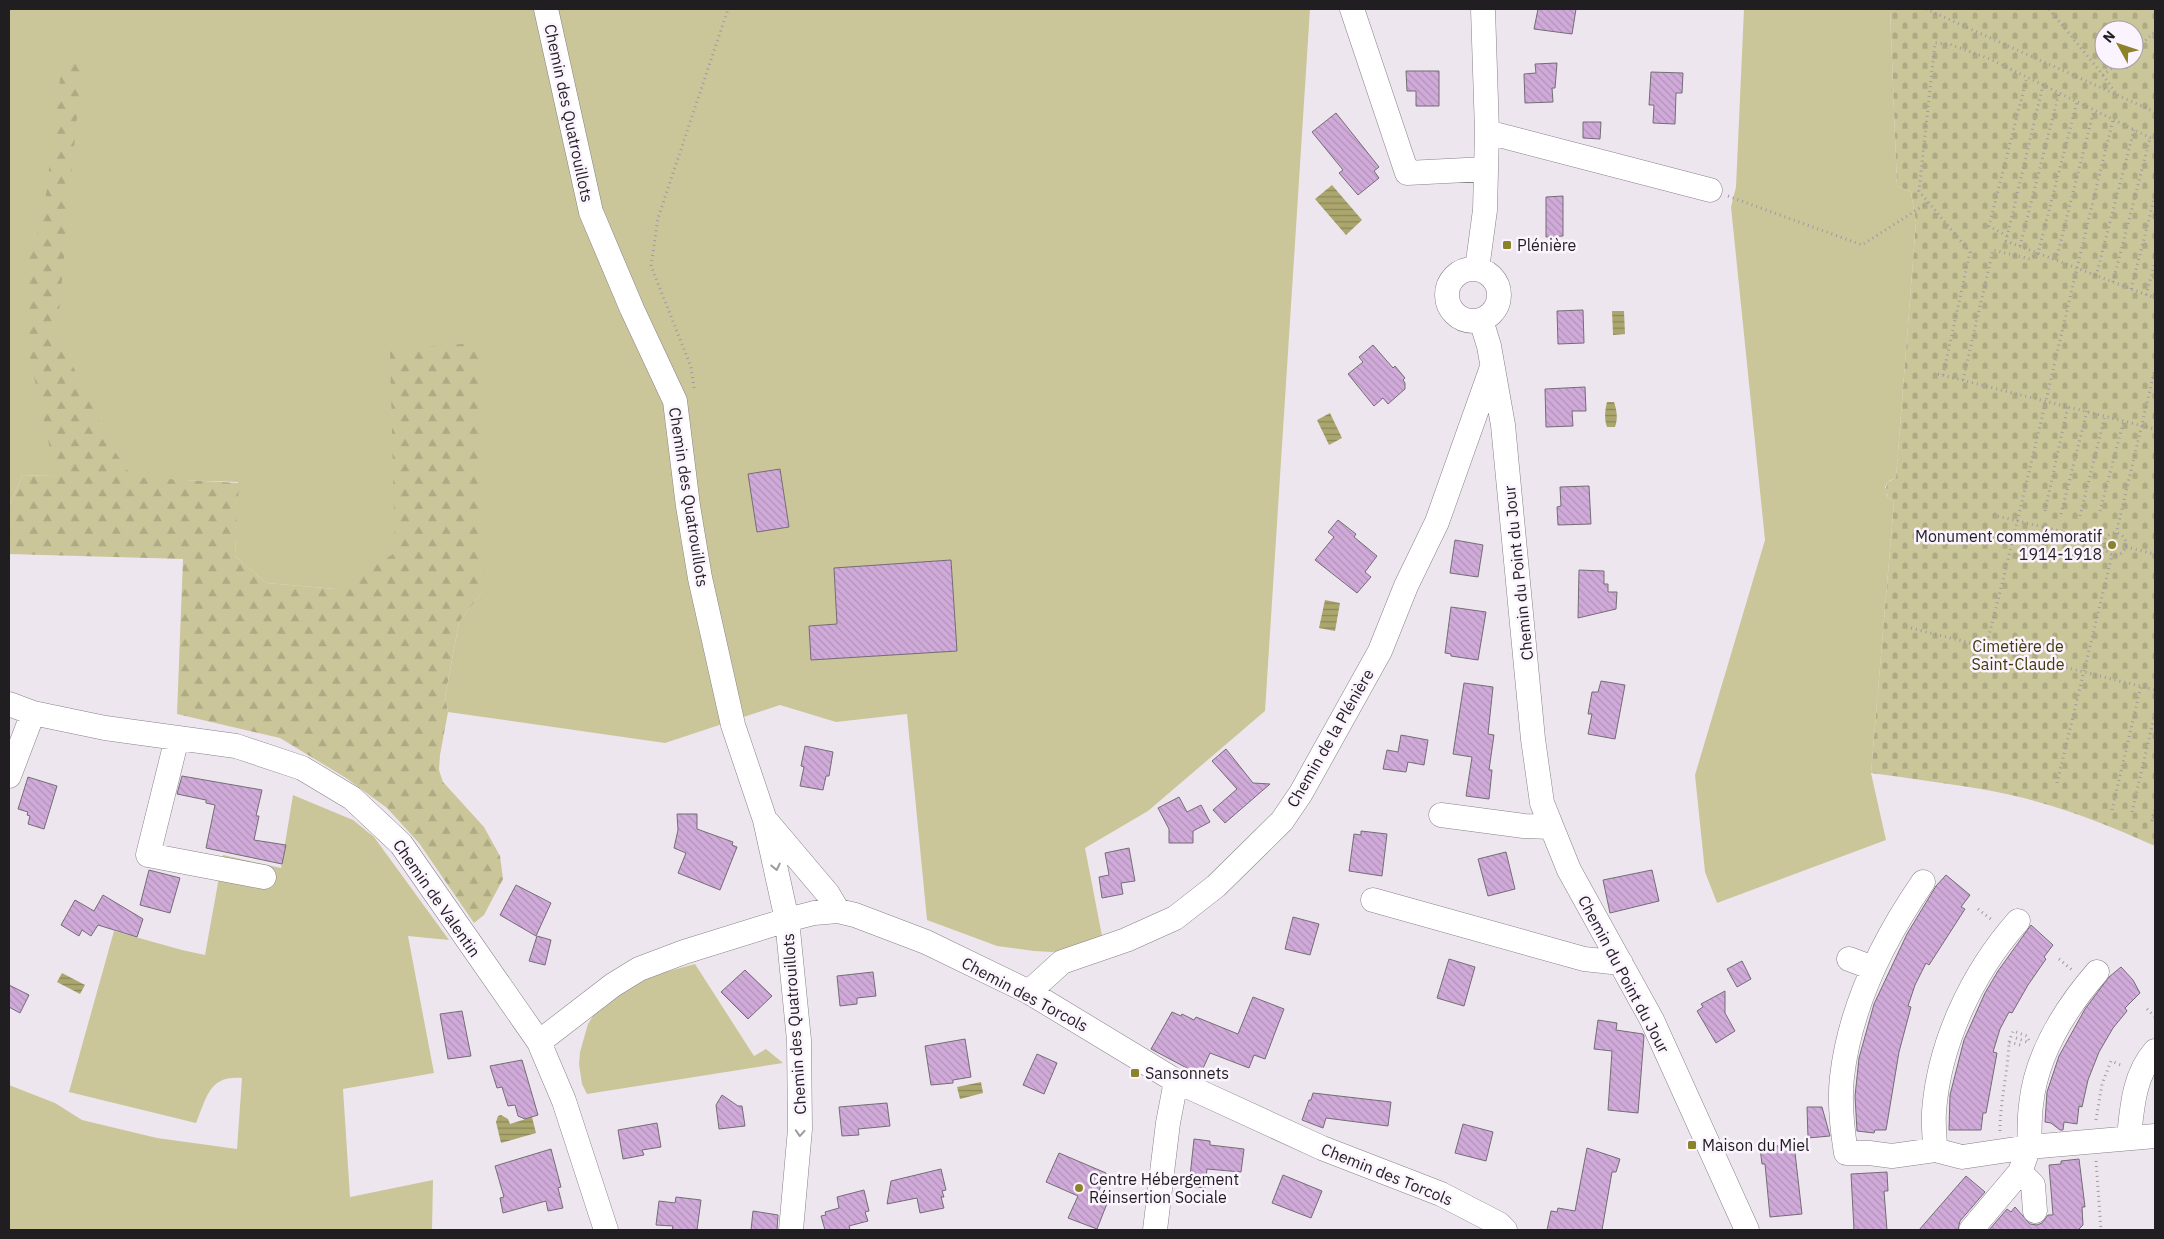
<svg xmlns="http://www.w3.org/2000/svg" width="2164" height="1239" font-family="'IBM Plex Sans',sans-serif">
	<defs>
		<pattern id="forest-firs" width="22" height="20" patternUnits="userSpaceOnUse" patternTransform="scale(1.25)"><rect width="22" height="20" fill="#cac699"/><path d="M5 1l3.5 6h-7zM16 11l3.5 6h-7z" fill="#adaa84"/></pattern>
		<pattern id="cemetery-stones" width="16" height="16" patternUnits="userSpaceOnUse" patternTransform="scale(1.25)"><rect width="16" height="16" fill="#cac699"/><path d="M2 7V4a2 2 0 0 1 4 0v3zM10 15v-3a2 2 0 0 1 4 0v3z" fill="#adaa84"/></pattern>
		<pattern id="water-rules" width="6" height="5" patternUnits="userSpaceOnUse" patternTransform="scale(1.25)"><rect width="6" height="5" fill="#aba66d"/><path d="M0 2.5h6" fill="none" stroke="#8b8759"/></pattern>
		<pattern id="building-back-hatch" width="6" height="6" patternUnits="userSpaceOnUse" patternTransform="scale(1.25)"><rect width="6" height="6" fill="#d0aad9"/><path d="M-1 5l2 2M0 0l6 6M5-1l2 2" fill="none" stroke="#b292ba"/></pattern>
	</defs>
	<rect width="100%" height="100%" fill="#eee6ef"/>
	<!-- green -->
	<path fill="#cac699" d="M9 9H1310L1265 711 1148 811 1085 848 1103 941 1053 952 1034 951 997 946 927 920 907 714 836 722 780 705 665 743 448 712 445 697 459 622 483 591 336 589 266 583 235 556 238 482 23 475 9 506Z
		M1744 9H1890L1897 186 1911 192 1916 222 1896 478 1889 481 1885 487 1887 496 1894 502 1871 773 1886 840 1717 903 1705 872 1695 775 1765 540 1731 207 1736 187Z
		M293 795 353 820 374 837 449 940 408 936 434 1073 343 1089 350 1197 433 1180 432 1230H9V1085L55 1103 82 1120 157 1138 237 1149 242 1078C209 1075 207 1097 196 1123L69 1092 114 931 182 950 205 955 223 855 281 868Z
		M695 964 754 1056 766 1049 783 1063 587 1094 582 1084 579 1064 580 1052 588 1024 596 1011 647 977Z"/>
	<!-- forest -->
	<path fill="url(#forest-firs)" d="M82 61 57 333 111 446 132 477 239 483 235 556 266 583 336 589 395 553 390 349 478 343 484 590 459 622 445 697 448 712 440 755 439 770 443 782 484 827 500 856 503 879 484 915 474 923 419 843 387 808 346 778 280 738 177 714 183 559 9 554V506L23 475 56 476 29 354 24 250 42 227 62 63Z"/>
	<!-- cemetery -->
	<path fill="url(#cemetery-stones)" fill-rule="evenodd" d="M1890 9H2155V846C2100 821 2042 799 1981 789 1945 783 1908 778 1871 773L1894 502 1888 497 1885 490 1888 482 1896 478 1916 222 1911 192 1897 186ZM2104 30H2134V60H2104Z"/>
	<!-- water -->
	<path fill="url(#water-rules)" d="M1332 185 1362 220 1346 235 1315 199Z
		M1612 311H1624L1625 334 1613 335Z
		M1607 402H1614C1617 411 1618 419 1615 427H1607C1604 419 1605 410 1607 402Z
		M1330 413 1342 438 1329 445 1317 420Z
		M1325 600 1340 603 1335 631 1319 628Z
		M62 973 85 985 80 994 57 982Z
		M981 1082 983 1093 960 1099 957 1087Z
		M501 1115 508 1119 510 1124 532 1117 536 1133 501 1143 496 1122 498 1116Z"/>
	<!-- building -->
	<path fill="url(#building-back-hatch)" stroke="#746d75" d="M1538 9H1576L1572 34 1534 29Z
		M1557 63 1555 88H1552L1553 102 1525 103 1524 74 1536 73 1535 64Z
		M1406 71H1439V106H1416V91H1407Z
		M1651 72 1683 73 1682 93H1676L1675 124 1653 123 1654 105H1649Z
		M1336 113 1379 167 1374 171 1379 178 1358 195 1339 173 1343 170 1312 132Z
		M1583 122H1601L1600 139 1583 138Z
		M1563 196V236L1546 237V197Z
		M1583 310 1584 343 1558 344 1557 311Z
		M1373 345 1393 368 1395 366 1405 378 1403 380 1405 383V389L1388 404 1383 398 1374 406 1348 374 1363 362 1359 357Z
		M1585 387 1586 411H1572L1573 426 1546 427 1545 389Z
		M780 469 789 527 757 532 748 474Z
		M1589 486 1591 524 1558 525 1557 507 1561 506 1560 487Z
		M1338 520 1356 534 1354 537 1377 556 1365 572 1371 577 1357 593 1315 560 1334 537 1328 532Z
		M1455 540 1483 545 1478 577 1450 573Z
		M951 560 957 651 811 660 809 626 837 624 834 568Z
		M1579 570 1604 571V584H1608V592H1617L1616 609 1578 618Z
		M1451 607 1486 612 1478 660 1451 656V654L1445 653Z
		M1601 681 1625 685 1615 739 1588 734 1592 714H1588L1592 692H1598Z
		M1464 683 1493 687 1488 734 1494 735 1489 770H1492L1489 799 1466 796 1472 757 1453 754Z
		M1401 735 1428 740 1424 765 1408 762 1406 772 1383 769 1387 750 1398 752Z
		M805 746 833 752 829 776H826L823 790 800 786 804 767 801 766Z
		M1226 749 1253 783 1270 784 1225 823 1213 810 1237 789 1212 761Z
		M182 776 262 790 256 816H259L254 840 286 845 282 864 206 848 215 805 206 803V800L177 794Z
		M28 777 57 786 44 829 28 824 30 816 27 815 28 812 18 809Z
		M1179 797 1187 812 1201 805 1210 822 1193 831V843H1169V829L1158 808Z
		M677 814H697V829L733 842 732 845 737 847 720 890 678 873 686 853 674 848 678 830Z
		M1361 831 1387 834 1382 876 1349 871 1354 834 1361 835Z
		M1129 848 1135 881 1121 883 1123 894 1102 898 1099 877 1109 875 1105 853Z
		M1506 852 1515 889 1488 896 1478 859Z
		M149 870 180 878 170 913 140 905Z
		M1652 870 1659 901 1610 913 1603 880Z
		M1946 875 1970 895 1961 907 1965 909 1929 965 1926 963 1915 985 1908 1006 1911 1007 1899 1052 1886 1130H1875L1874 1133 1857 1131 1855 1096 1859 1058 1874 1004 1907 934 1936 886Z
		M516 885 551 903 536 936 500 915Z
		M103 895 143 919 137 937 98 925 91 936 82 930 79 936 61 925 75 900 94 911Z
		M1293 917 1319 924 1310 955 1285 949Z
		M2031 925 2053 945 2044 957 2046 959 2028 985 2012 1013 2009 1012 2000 1029 1993 1052 1997 1053 1986 1113H1983L1981 1130H1949L1950 1095 1964 1040 1985 993 1998 971Z
		M537 936 551 940 545 965 529 961Z
		M1449 959 1475 967 1464 1006 1437 998Z
		M1742 961 1751 979 1737 987 1727 969Z
		M2121 967 2133 980 2140 993 2125 1008 2127 1011 2113 1028 2099 1052 2088 1080 2082 1107 2079 1106 2077 1124 2064 1122 2063 1130H2060L2051 1123 2045 1122 2047 1092 2059 1056 2085 1009 2109 977Z
		M745 970 772 996 748 1019 721 992Z
		M873 972 876 996 857 998V1004L840 1006 837 976Z
		M9 985 29 995 20 1013 9 1007Z
		M1725 991V1013L1735 1031 1716 1043 1697 1011 1703 1007 1701 1004Z
		M1253 997 1284 1009 1265 1059 1254 1055 1249 1068 1210 1053 1200 1075 1151 1049 1172 1012 1181 1016 1182 1014 1194 1020 1196 1017 1238 1034Z
		M462 1011 471 1056 448 1059 440 1014Z
		M1598 1020 1617 1023 1616 1030 1643 1034 1644 1036 1638 1113 1608 1110 1612 1051 1594 1049Z
		M965 1039 971 1077 953 1080V1083L931 1085 925 1046Z
		M1037 1054 1057 1063 1044 1094 1023 1085Z
		M522 1060 538 1115 525 1119 518 1116 515 1105 508 1106 502 1087 497 1088 490 1066Z
		M1313 1093 1391 1102 1388 1126 1326 1118 1323 1128 1302 1120 1309 1100H1311Z
		M722 1095 738 1106H742L745 1126 719 1129 716 1105Z
		M887 1103 890 1126 858 1129 859 1135 842 1136 839 1107Z
		M1807 1107H1822L1830 1136 1808 1138Z
		M657 1123 661 1147 642 1150 644 1155 623 1159 618 1130Z
		M1463 1124 1493 1132 1486 1161 1455 1153Z
		M1194 1139 1210 1141V1145L1244 1149 1241 1172 1207 1169 1205 1188 1189 1186Z
		M1794 1144 1802 1214 1770 1217 1765 1164H1762L1760 1148Z
		M1587 1148 1620 1159 1616 1172H1612L1602 1230H1547L1551 1211 1557 1212 1558 1208 1575 1211Z
		M551 1149 561 1187 558 1188 563 1208 548 1211 546 1201 503 1213 500 1198 504 1197 495 1166Z
		M1059 1153 1106 1173 1097 1195 1108 1201 1097 1229 1068 1218 1078 1196 1046 1182Z
		M2079 1159 2085 1207H2082L2083 1225 2078 1230H1989L2007 1209 2011 1212 2015 1207 2030 1224 2037 1225 2042 1223 2048 1215H2053L2049 1165 2061 1164V1161Z
		M941 1169 946 1190 942 1191 944 1197H941L944 1208 920 1213 917 1198 887 1204 891 1181Z
		M1887 1172 1888 1191H1884L1887 1230H1854L1851 1174Z
		M1283 1175 1322 1191 1311 1218 1272 1203Z
		M1966 1176 1985 1192 1960 1221 1958 1230H1919Z
		M864 1190 869 1211 865 1212 868 1221 849 1226 850 1230H825L821 1216 826 1215 825 1212 839 1208 837 1197Z
		M676 1197 701 1200 697 1230H672L673 1226 656 1225 659 1201 675 1203Z
		M753 1211 778 1215 777 1230H751Z"/>
	<g fill="none" stroke-linecap="round" stroke-linejoin="round">
		<!-- minor casing -->
		<g stroke="#888089" stroke-width="25">
			<path id="minor" d="M546 9 591 212 632 309 675 401 688 506 700 578 733 725 765 820 787 920 799 1040 800 1129 791 1230
				M1352 9 1407 173 1486 169
				M1487 132 1710 190
				M1477 269 1485 210 1487 132 1483 9
				M1447 295a26 26 0 1 1 52 0a26 26 0 1 1-52 0Z
				M1481 320 1489 346 1503 425 1533 739 1542 803 1569 870 1652 1020 1747 1230
				M9 704 33 713 105 728 236 746 302 768 352 798 401 844 539 1042 564 1101 606 1230
				M177 738 148 855 264 877
				M9 776 33 713
				M1441 815 1524 826 1551 827
				M768 823 828 894 838 911
				M1923 882C1883 940 1850 1006 1842 1077 1839 1102 1842 1128 1846 1153H1869L1892 1156 1935 1150 1962 1157 2029 1147C2030 1133 2029 1119 2031 1105 2036 1055 2065 1009 2097 972
				M1373 900 1584 959 1621 963
				M1849 959 1873 968
				M1029 992 1062 962 1126 940 1175 918 1216 886 1282 821 1301 793 1380 651 1406 586 1437 522 1492 367
				M539 1042 613 985 639 969 684 952 787 920 814 913 838 911 855 915 926 942 1029 992 1176 1081 1322 1148 1441 1194 1499 1224 1505 1230
				M2129 1137C2132 1107 2134 1075 2155 1051
				M1935 1150C1935 1138 1933 1124 1934 1112 1939 1043 1972 973 2018 921
				M2020 1172 2033 1185 2035 1211
				M1155 1230 1168 1123 1176 1081
				M1971 1230 2020 1172 2029 1147 2155 1136"/>
		</g>
		<!-- path -->
		<path stroke="#a09aa1" stroke-width="3" stroke-dasharray="1 4" stroke-linecap="butt" d="M1926 9 2155 112
			M2049 9 2103 75 2122 60
			M2134 50 2155 32
			M2103 75 2117 95
			M2043 85 2006 241 2155 298
			M1728 196 1862 245 1929 202
			M2007 236 1989 226 2027 77
			M2020 246 2059 93
			M2056 260 2094 110
			M2096 276 2134 130
			M2113 282 2150 138
			M2131 289 2155 196
			M2146 295 2155 262
			M1938 374 2155 429
			M1943 375 1970 252 1919 191 1935 43 1949 44 1990 59 2155 140
			M1963 380 1993 250 2030 259 2038 253 2077 102
			M694 388 691 367 651 266 658 218 728 9
			M2045 511 2068 406
			M2100 511 2124 420
			M2061 514 2087 411
			M1993 515 2105 542
			M2080 516 2105 416
			M2104 544a11 11 0 1 1 22 0a11 11 0 1 1-22 0Z
			M2116 534 2155 369
			M2126 547 2155 554
			M1911 628 2155 690
			M1986 647C2031 472 2069 295 2113 120
			M2057 783 2112 555
			M2112 810 2141 686
			M2132 812 2155 713
			M2152 821 2155 808
			M1978 909 1992 920
			M2059 959 2072 970
			M2147 1009 2155 1017
			M2016 1038 2027 1042
			M2009 1042 2013 1031 2027 1036 2029 1040
			M2096 1120 2102 1084 2111 1061 2123 1066
			M2000 1131C2000 1101 2008 1072 2009 1042L2024 1046
			M2096 1161 2101 1230"/>
		<!-- minor -->
		<use href="#minor" stroke="#fff" stroke-width="24"/>
	</g>
	<!-- one-way arrows -->
	<defs><path id="oneway-chevron" d="M-2-3.5L2.5 0L-2 3.5" fill="none" stroke-width="1.6" stroke-linecap="round" stroke-linejoin="round" transform="scale(1.25)"/></defs>
	<g stroke="#9b9a9c">
		<use href="#oneway-chevron" transform="translate(776 867) rotate(78)"/>
		<use href="#oneway-chevron" transform="translate(800 1133) rotate(94)"/>
	</g>
	<!-- markers -->
	<g fill="#8b822a" stroke="#fbf3fd" stroke-width="2">
		<rect x="1502" y="240" width="10" height="10" rx="2.5"/>
		<circle cx="2112" cy="545" r="5"/>
		<rect x="1130" y="1068" width="10" height="10" rx="2.5"/>
		<rect x="1687" y="1140" width="10" height="10" rx="2.5"/>
		<circle cx="1079" cy="1188" r="5"/>
	</g>
	<g text-anchor="middle" dominant-baseline="central" stroke-width="5" stroke-linejoin="round" paint-order="stroke">
		<!-- street labels -->
		<g font-size="16" fill="#211e22" stroke="#fbf3fd">
			<text transform="translate(569 113) rotate(78)">Chemin des Quatrouillots</text>
			<text transform="translate(689 497) rotate(81)">Chemin des Quatrouillots</text>
			<text transform="translate(1518 573) rotate(-96)">Chemin du Point du Jour</text>
			<text transform="translate(1330 738) rotate(-60)">Chemin de la Plénière</text>
			<text transform="translate(437 898) rotate(55)">Chemin de Valentin</text>
			<text transform="translate(1624 974) rotate(62)">Chemin du Point du Jour</text>
			<text transform="translate(1025 994) rotate(28)">Chemin des Torcols</text>
			<text transform="translate(794 1024) rotate(-94)">Chemin des Quatrouillots</text>
			<text transform="translate(1387 1174) rotate(22)">Chemin des Torcols</text>
		</g>
		<!-- poi labels -->
		<g font-size="16" fill="#211e22" stroke="#fbf3fd" text-anchor="start">
			<text x="1517" y="245">Plénière</text>
			<text x="2102" y="536" text-anchor="end">Monument commémoratif<tspan x="2102" dy="18">1914-1918</tspan></text>
			<text x="1145" y="1073">Sansonnets</text>
			<text x="1702" y="1145">Maison du Miel</text>
			<text x="1089" y="1179">Centre Hébergement<tspan x="1089" dy="18">Réinsertion Sociale</tspan></text>
		</g>
		<!-- park labels -->
		<g font-size="16" fill="#3e3a0b" stroke="#fbf3fd">
			<text x="2018" y="646">Cimetière de<tspan x="2018" dy="18">Saint-Claude</tspan></text>
		</g>
	</g>
	<!-- border -->
	<rect width="2164" height="1239" fill="none" stroke="#211e22" stroke-width="20"/>
	<!-- north arrow -->
	<g transform="translate(2119 45) rotate(310)"><circle r="24" fill="#fbf3fd" stroke="#a49ea5"/>
	<path d="M0-4L9 19L0 12L-9 19Z" fill="#8b822a"/>
	<text y="-8" font-size="14" font-weight="bold" text-anchor="middle" fill="#211e22">N</text>
	</g>
</svg>
